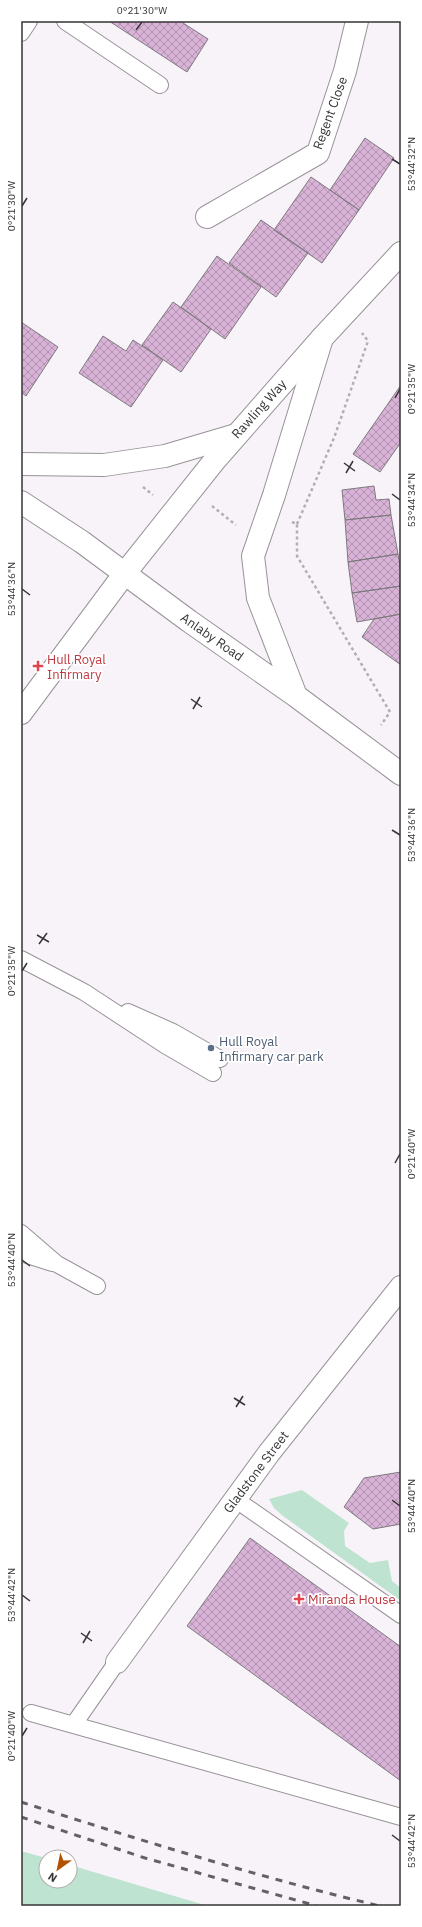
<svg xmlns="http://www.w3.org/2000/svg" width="422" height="1927" font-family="'IBM Plex Sans',sans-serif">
	<defs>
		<pattern id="building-cross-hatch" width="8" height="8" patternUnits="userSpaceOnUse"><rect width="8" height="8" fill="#d9b2d7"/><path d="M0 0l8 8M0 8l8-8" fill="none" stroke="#b192af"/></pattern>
	</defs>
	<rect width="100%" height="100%" fill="#f8f3f8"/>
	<!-- grass -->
	<path fill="#bee4d1" d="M302 1490 349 1523 344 1531 345 1546 370 1563 388 1560 392 1581 401 1588V1601L283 1516 274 1508 269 1499Z
		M21 1851 46 1858V1881H70V1865L208 1906H21Z"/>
	<!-- building -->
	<path fill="url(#building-cross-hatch)" stroke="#7e7a7e" d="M109 21H180L208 39 187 72Z
		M365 138 394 158 359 210 330 190Z
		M311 177 359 210 322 263 274 230Z
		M261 220 308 253 276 297 229 263Z
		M217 256 261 287 225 339 181 307Z
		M173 302 211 329 181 372 142 345Z
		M21 322 58 347 26 396 21 392Z
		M103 336 126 351 133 340 163 360 131 407 79 373Z
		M401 385V442L380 472 353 454Z
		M374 486 376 500 389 499 391 515 345 520 342 490Z
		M391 515 398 554 348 562 345 520Z
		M398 554 401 572V586L352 593 348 562Z
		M401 586V614L357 622 352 593Z
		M401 614V665L362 637 374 619Z
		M401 1472V1524L373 1529 344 1507 364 1478Z
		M250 1538 401 1647V1781L187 1626Z"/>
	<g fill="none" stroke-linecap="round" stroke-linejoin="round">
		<!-- lane casing -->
		<g stroke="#989398" stroke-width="18">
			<path id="lane" d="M65 21 160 85
				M21 33 29 21
				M21 959 84 992 165 1045 213 1073
				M128 1012 173 1032 220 1059
				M21 1233 57 1264 97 1286
				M21 1253 52 1263
				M235 1499 401 1615
				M31 1713 401 1817
				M74 1724 117 1662"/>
		</g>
		<!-- street casing -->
		<g stroke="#989398" stroke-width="24">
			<path id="street" d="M207 217 318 153 345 71 357 21
				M117 1662 269 1453 401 1287"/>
		</g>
		<!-- secondary casing -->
		<g stroke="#989398" stroke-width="24">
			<path id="secondary" d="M21 713 125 573 215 460 322 338 401 253"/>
		</g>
		<!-- primary casing -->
		<g stroke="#989398" stroke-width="24">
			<path id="primary" d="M21 464 104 465 165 456 236 435
				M21 502 82 542 189 621 296 696 401 774
				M296 696 258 598 253 556 274 495 322 338"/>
		</g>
		<!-- path -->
		<path stroke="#b2aeb2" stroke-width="2.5" stroke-dasharray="3 3" stroke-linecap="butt" d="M143 487 153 495
			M212 506 236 525
			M292 522 297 524V556L390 712 381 725
			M297 524 334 438 368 341 362 333"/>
		<!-- lane -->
		<use href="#lane" stroke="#fff" stroke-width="16"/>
		<!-- street -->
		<use href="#street" stroke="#fff" stroke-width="22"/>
		<!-- secondary -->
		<use href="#secondary" stroke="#fff" stroke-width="22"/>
		<!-- primary -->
		<use href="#primary" stroke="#fff" stroke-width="22"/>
		<!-- rail -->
		<path stroke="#636163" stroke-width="3" stroke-dasharray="7 7" stroke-linecap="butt" d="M21 1802C140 1840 258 1877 380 1906
			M21 1817 145 1858 317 1906"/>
	</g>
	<!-- ticks -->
	<path fill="none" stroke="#363436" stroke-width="1.5" d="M136 30 142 22M392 159 400 164M22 206 27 198M395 398 400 389M344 463 355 471M346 473 353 461M392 494 400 500M22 589 30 595M191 699 202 707M193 709 200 697M392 830 400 835M37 935 49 942M39 944 47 933M22 971 27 963M395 1163 400 1154M22 1260 30 1266M234 1398 245 1405M236 1407 243 1396M392 1500 400 1506M22 1595 30 1601M81 1633 92 1641M83 1643 90 1631M22 1736 27 1728M392 1835 400 1841"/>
	<!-- markers -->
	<g fill="#e0444e" stroke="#fff" stroke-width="1.5">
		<path d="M36 660h4v4h4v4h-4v4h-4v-4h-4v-4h4z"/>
		<path d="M297 1593h4v4h4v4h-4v4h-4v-4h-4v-4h4z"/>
	</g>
	<circle fill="#5c6f8a" stroke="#fff" stroke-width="1.5" cx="211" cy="1048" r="4"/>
	<g text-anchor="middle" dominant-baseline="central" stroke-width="3.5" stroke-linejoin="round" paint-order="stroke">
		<!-- street labels -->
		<g font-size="13" fill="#363436" stroke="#fff">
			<text transform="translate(330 113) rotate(-70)">Regent Close</text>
			<text transform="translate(259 409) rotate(-48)">Rawling Way</text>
			<text transform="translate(212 637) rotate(35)">Anlaby Road</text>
			<text transform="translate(256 1472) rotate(-53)">Gladstone Street</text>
		</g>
		<!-- health labels -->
		<g font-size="13" fill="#be3a42" stroke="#fff" text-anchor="start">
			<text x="47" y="659">Hull Royal<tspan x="47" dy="15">Infirmary</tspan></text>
			<text x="308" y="1599">Miranda House</text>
		</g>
		<!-- service labels -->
		<g font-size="13" fill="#4e5e75" stroke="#fff" text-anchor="start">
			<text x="219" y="1041">Hull Royal<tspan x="219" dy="15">Infirmary car park</tspan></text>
		</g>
	</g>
	<!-- border -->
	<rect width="422" height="1927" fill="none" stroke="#ffffff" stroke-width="44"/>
	<!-- north arrow -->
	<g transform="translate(58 1869) rotate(213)"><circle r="19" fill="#ffffff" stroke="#afaeaf"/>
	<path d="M0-3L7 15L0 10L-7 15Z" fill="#b25304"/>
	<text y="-6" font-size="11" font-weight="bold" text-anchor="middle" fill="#363436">N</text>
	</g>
	<rect x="22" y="22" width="378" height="1883" fill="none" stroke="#363436" stroke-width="1.5"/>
	<g font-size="10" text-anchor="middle" fill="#363436">
		<text x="142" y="14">0°21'30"W</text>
		<text transform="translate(411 164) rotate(-90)" y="4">53°44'32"N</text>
		<text transform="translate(11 206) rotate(-90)" y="4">0°21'30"W</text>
		<text transform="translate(411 389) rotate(-90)" y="4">0°21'35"W</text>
		<text transform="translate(411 500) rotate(-90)" y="4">53°44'34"N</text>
		<text transform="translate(11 589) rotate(-90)" y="4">53°44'36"N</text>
		<text transform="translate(411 835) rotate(-90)" y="4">53°44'36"N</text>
		<text transform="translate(11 971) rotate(-90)" y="4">0°21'35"W</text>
		<text transform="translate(411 1154) rotate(-90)" y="4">0°21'40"W</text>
		<text transform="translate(11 1260) rotate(-90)" y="4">53°44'40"N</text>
		<text transform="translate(411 1506) rotate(-90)" y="4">53°44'40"N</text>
		<text transform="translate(11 1595) rotate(-90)" y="4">53°44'42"N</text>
		<text transform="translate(11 1736) rotate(-90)" y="4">0°21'40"W</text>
		<text transform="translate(411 1841) rotate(-90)" y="4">53°44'42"N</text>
	</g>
</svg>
